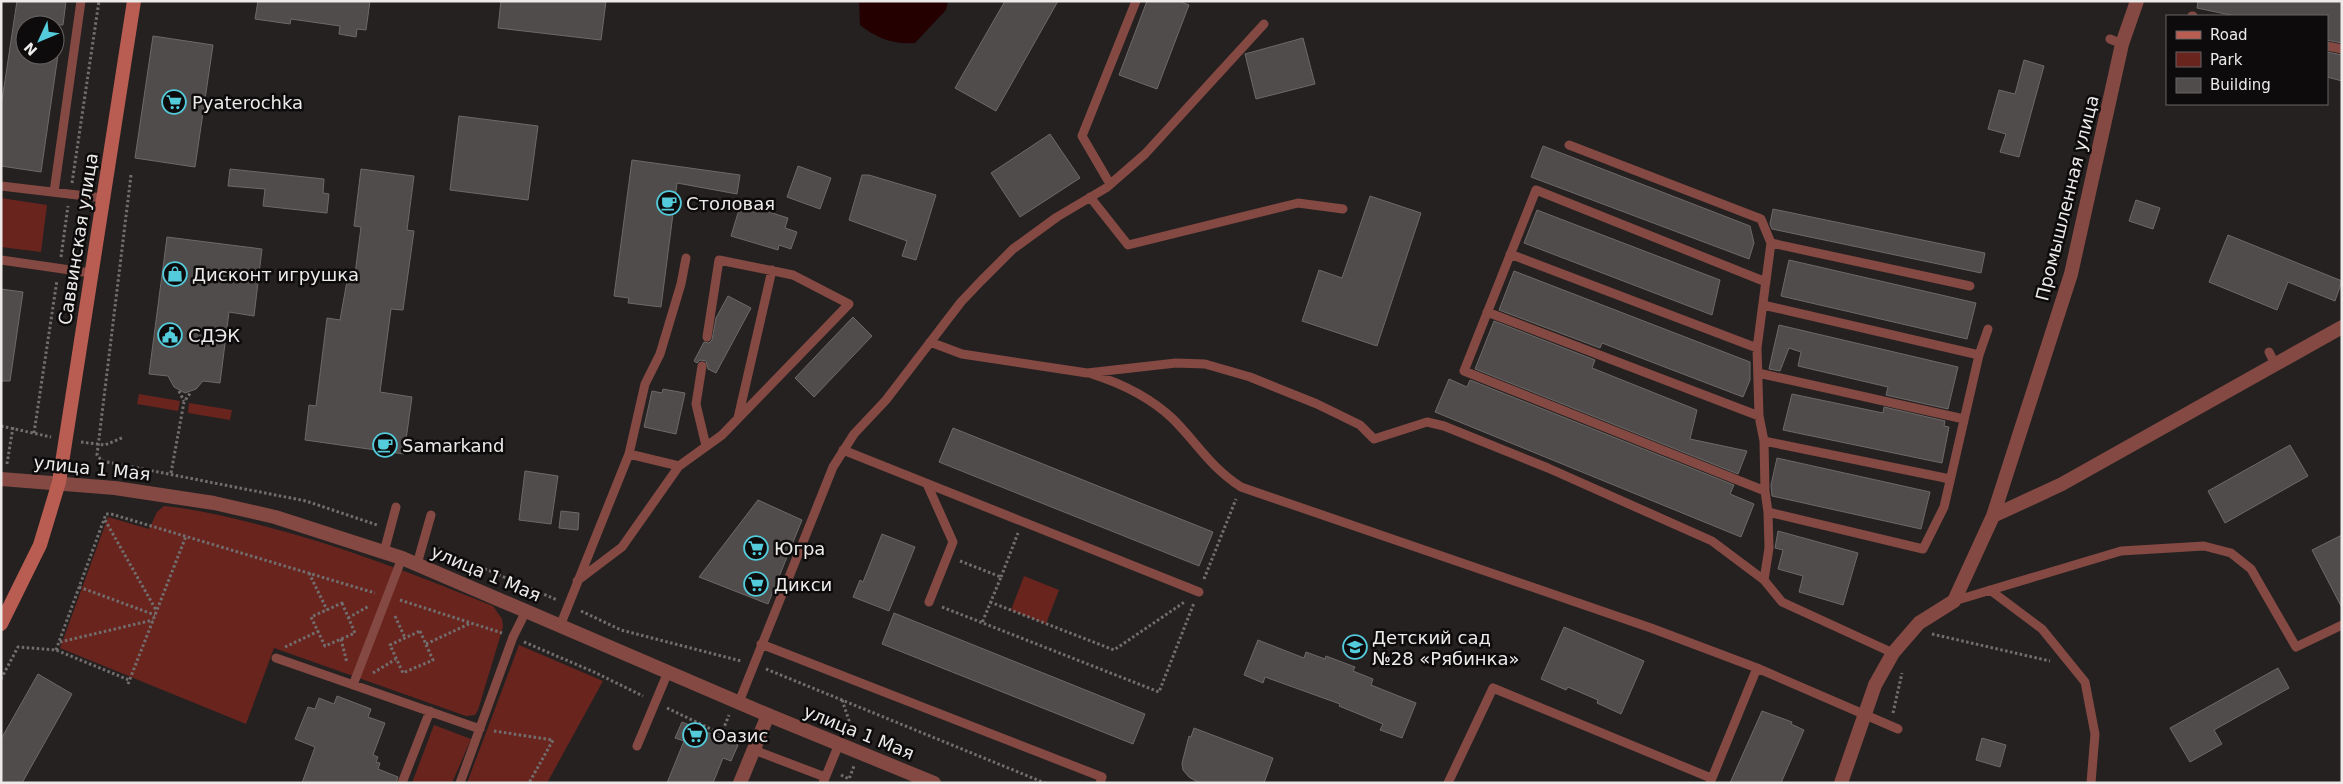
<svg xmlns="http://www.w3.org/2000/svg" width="2343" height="784" font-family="'DejaVu Sans',sans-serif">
	<rect width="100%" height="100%" fill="#252121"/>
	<!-- green -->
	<path fill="#69241e" d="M1 198 47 205 41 252 1 247Z
		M139 394 180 401 178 411 137 404Z
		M189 403 232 410 230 420 188 413Z
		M164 506C197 509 228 517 260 525 340 545 416 575 493 606L502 619 503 627 478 710 475 715 466 716 274 648 246 724 60 648 108 517 149 529 157 512Z
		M1024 576 1059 590 1046 624 1011 610Z
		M519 645 603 681 547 783H467Z
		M434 725 471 739 452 783H412Z"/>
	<!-- water -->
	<path fill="#240000" d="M859 1H948L946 10 915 43C894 45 876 38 860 25Z"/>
	<!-- building -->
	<path fill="#504c4b" stroke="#6d6968" d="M17 1H66L63 25H25V55H58L41 172 1 166V107Z
		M258 1H370L366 30 357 29 356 37 339 34 340 26 291 19 290 24 255 19Z
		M501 1H606L601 40 498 28Z
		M1005 1H1058L996 111 955 88Z
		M1147 1H1179L1189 5 1157 89 1119 75Z
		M2198 1H2342V43L2327 40V16H2235L2197 8Z
		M153 36 213 45 195 167 135 158Z
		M1303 38 1315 84 1256 99 1245 54Z
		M2327 52 2342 55V81L2327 77Z
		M2024 60 2044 66 2019 157 2000 152 2006 134 1988 129 1999 90 2015 94Z
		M459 116 538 126 528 200 450 190Z
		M1050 134 1080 178 1020 217 991 173Z
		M1543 146 1750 226 1754 243 1749 259 1531 177Z
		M632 160 740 175 737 194 677 183 661 307 628 303 629 298 614 296Z
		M798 166 831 178 820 209 787 197Z
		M230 169 324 179 323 193 329 194 327 213 263 206 265 189 228 186Z
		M361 169 414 176 407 230 414 231 403 310 391 309 380 392 412 397 404 454 305 440 309 405 316 406 327 318 340 320 347 281 354 282 361 227 354 226Z
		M862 175H869L936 195 916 260 902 256 907 241 849 220Z
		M1370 196 1421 213 1377 346 1302 321 1319 270 1342 278Z
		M2136 200 2160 208 2153 229 2129 221Z
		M741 203 788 218 785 228 797 232 791 249 779 245 778 250 731 236Z
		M1773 209 1985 253 1981 273 1772 229 1770 224Z
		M1537 210 1720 280 1712 315 1524 243Z
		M2228 235 2342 281 2335 301 2288 282 2277 310 2209 282Z
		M167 237 262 249 254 316 229 312 220 383 203 381 196 389 185 393 174 387 168 376 149 374Z
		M1789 260 1976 303 1967 339 1781 296Z
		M1514 271 1750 362V380L1743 397 1602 343 1600 348 1499 310Z
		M1 289 23 292 10 381H1Z
		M728 296 751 308 716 373 708 369 706 361 700 360 697 363 694 361 704 342 709 343 712 340 716 318Z
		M853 317 872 336 814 397 795 378Z
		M1494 321 1595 360 1592 368 1697 410 1690 439 1747 451 1738 474 1475 369Z
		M1779 325 1958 367 1948 409 1886 395 1888 387 1798 366 1801 352 1789 348 1780 371 1769 369Z
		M1449 379 1467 387 1470 380 1734 485 1730 494 1754 504 1741 537 1435 412Z
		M663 389 685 393 676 434 644 427 652 391 662 393Z
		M1792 394 1883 413 1884 407 1945 421 1944 426 1949 427 1942 463 1783 430Z
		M953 428 1213 532 1199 566 939 462Z
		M2290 445 2308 476 2225 523 2208 491Z
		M1777 458 1930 492 1921 529 1772 496 1771 485Z
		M525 471 558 476 551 524 519 520Z
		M758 500 802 520 768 604 699 577Z
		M561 511 579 513 578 530 559 528Z
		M1778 531 1858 553 1843 605 1799 592 1803 576 1778 569 1783 550 1775 548Z
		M882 534 915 547 889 611 853 597 860 580 863 582Z
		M2342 535V608L2312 550Z
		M894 613 1145 714 1133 744 882 644Z
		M1564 627 1644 661 1621 714 1597 703 1598 700 1568 687 1566 690 1541 679Z
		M1258 640 1304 658 1306 652 1325 659 1326 656 1355 667 1353 671 1373 679 1371 685 1416 703 1402 738 1380 730 1383 724 1339 706 1340 704 1265 677 1263 683 1244 675Z
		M2278 668 2289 688 2214 730 2222 744 2190 762 2170 728Z
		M38 674 72 694 22 783H1V739Z
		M337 696 371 709 368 717 385 723 373 755 378 757 376 762 380 763 378 769 398 777 396 783H302L315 747 295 739 308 707 315 709 319 698 334 704Z
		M1762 711 1792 722 1791 724 1804 730 1781 783H1730Z
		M682 722 738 745 731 761 723 758 713 783H667L684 741 675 738Z
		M1194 728 1273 758 1264 783H1199L1189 777 1183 770 1182 763 1189 736 1191 737Z
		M1982 738 2006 745 2000 767 1976 760Z"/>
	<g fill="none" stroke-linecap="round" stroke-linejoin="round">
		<!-- path -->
		<path stroke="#726e6e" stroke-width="3" stroke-dasharray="2.5 2.5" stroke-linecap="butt" d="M131 175 97 455 102 461 306 501 377 525
			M72 183 99 1
			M61 257 68 206
			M179 391 184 401
			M1 426 51 437
			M34 433 57 280
			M81 442 105 445 124 437
			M7 464 13 427
			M171 473 184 402 191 392
			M105 520 156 610
			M434 547 557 600
			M960 561 1001 577 982 623
			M309 573 327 610
			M1001 577 1018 533
			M1204 579 1236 499
			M79 587 155 615
			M400 600 502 633
			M990 602 1114 650 1186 601
			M342 603 355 633 325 646 311 617Z
			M942 607 1159 692 1194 603
			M581 611 621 630 741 661
			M395 616 405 638
			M348 618 369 606
			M420 631 433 660 403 673 390 645Z
			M1932 634 2050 661
			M341 639 347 663
			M60 642 153 620
			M524 642 594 672 643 696
			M426 644 471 623
			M285 647 319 631
			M56 650 106 514H111L375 593
			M766 669 1045 783
			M373 673 396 659
			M1 679 18 647 56 650 129 680
			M128 684 186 536
			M842 700 853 732
			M667 708 740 743
			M1893 713 1902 673
			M494 731 553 740 529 783
			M721 735 729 715
			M841 775 849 779 854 766"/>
		<!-- service -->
		<path stroke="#834942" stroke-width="9" d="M2192 16H2193
			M2110 39 2122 44
			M2327 46 2342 49
			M1569 145 1761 219 1771 243
			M1110 184 1082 136 1136 1
			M1 186 103 198
			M54 192 81 1
			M1090 197 1128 245 1298 203 1343 209
			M1510 254 1757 348
			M1 260 91 273
			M1763 305 1979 355
			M1487 312 1759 416
			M930 342 962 354 1087 373 1176 363 1205 364 1250 377 1317 404 1360 425 1374 439 1427 422 1444 426 1548 468 1712 541 1764 580 1782 602 1893 653
			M2269 352 2275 364
			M702 366 696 404 706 446
			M1758 373 1964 419
			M1092 374C1120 383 1151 398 1173 419 1198 444 1210 467 1241 487L1651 628 1757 668 1898 729
			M738 418 772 270
			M1764 441 1950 479
			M843 450 1199 592
			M629 454 679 466
			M927 484 953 542 929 602
			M1765 491 1464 371 1536 190 1766 282
			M1768 512 1923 549 1944 507 1979 355 1988 329
			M384 552 396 507
			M417 564 431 515
			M1764 580 1769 548 1768 512 1765 491 1764 441 1759 416 1757 348 1771 243 1970 286
			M577 581 622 547 679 466 722 435 849 304 793 275 719 260 707 337
			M1990 590 2042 629 2085 682 2095 734 2091 783
			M1954 601 2121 551 2204 546 2231 553 2251 569 2296 647 2342 625
			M560 626 629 454 645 384 660 354 681 284 686 258
			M761 644 1102 777 1100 783
			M276 658 480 729
			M353 685 402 558
			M739 702 833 467 854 434 886 400 961 302 981 281 1013 249 1057 217 1106 188 1145 154 1264 24
			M637 746 668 672
			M754 750 825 777
			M402 783 430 711
			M460 783 513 637 526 611
			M823 783 839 744
			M1448 783 1493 688 1711 778
			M1710 783 1757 668"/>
		<!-- minor -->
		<path stroke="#834942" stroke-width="14" d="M1993 516 2062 484 2342 327
			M740 783 768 715
			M1841 783 1875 685 1893 653 1919 623 1954 601 1993 516 2071 274 2122 44 2137 1"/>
		<!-- tertiary -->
		<path stroke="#834942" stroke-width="14" d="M1 479 115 488 214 503 275 517 402 558 768 715 934 783"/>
		<!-- secondary -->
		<path stroke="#b95d52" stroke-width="14" d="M1 624 40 545 59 482 134 1"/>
	</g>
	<!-- icons -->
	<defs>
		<g id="supermarket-ring" transform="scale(1.25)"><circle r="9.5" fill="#0d0b0b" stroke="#53cbdb" stroke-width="1.5"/><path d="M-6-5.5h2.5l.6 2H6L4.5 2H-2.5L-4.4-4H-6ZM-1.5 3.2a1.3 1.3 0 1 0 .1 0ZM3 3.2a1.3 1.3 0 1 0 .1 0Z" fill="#53cbdb"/></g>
		<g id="cafe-ring" transform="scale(1.25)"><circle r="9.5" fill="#0d0b0b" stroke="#53cbdb" stroke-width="1.5"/><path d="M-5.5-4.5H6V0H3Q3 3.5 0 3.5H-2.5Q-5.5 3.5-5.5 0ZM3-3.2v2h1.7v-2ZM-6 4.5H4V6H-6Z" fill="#53cbdb"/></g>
		<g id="shop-ring" transform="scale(1.25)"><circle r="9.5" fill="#0d0b0b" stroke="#53cbdb" stroke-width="1.5"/><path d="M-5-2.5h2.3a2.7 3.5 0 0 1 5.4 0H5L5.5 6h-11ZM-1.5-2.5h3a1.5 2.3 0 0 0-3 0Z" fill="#53cbdb"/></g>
		<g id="civic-ring" transform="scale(1.25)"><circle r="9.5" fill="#0d0b0b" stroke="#53cbdb" stroke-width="1.5"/><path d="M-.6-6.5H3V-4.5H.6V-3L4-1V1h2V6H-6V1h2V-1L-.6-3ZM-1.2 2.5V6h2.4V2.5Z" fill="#53cbdb"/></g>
		<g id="school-ring" transform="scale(1.25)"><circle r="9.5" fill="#0d0b0b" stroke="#53cbdb" stroke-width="1.5"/><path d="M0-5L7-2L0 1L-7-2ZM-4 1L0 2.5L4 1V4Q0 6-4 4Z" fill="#53cbdb"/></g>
	</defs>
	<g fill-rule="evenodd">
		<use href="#supermarket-ring" x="174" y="102"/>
		<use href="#cafe-ring" x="669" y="203"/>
		<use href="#shop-ring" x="175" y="274"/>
		<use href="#civic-ring" x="170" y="335"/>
		<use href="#cafe-ring" x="385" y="445"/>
		<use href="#supermarket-ring" x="756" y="548"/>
		<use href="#supermarket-ring" x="756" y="584"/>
		<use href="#school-ring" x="1355" y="647"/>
		<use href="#supermarket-ring" x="695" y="735"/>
	</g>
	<g text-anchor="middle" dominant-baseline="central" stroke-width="5" stroke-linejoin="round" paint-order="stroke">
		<!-- poi labels -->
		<g font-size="18" fill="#edeaea" stroke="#0d0b0b" text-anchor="start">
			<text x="192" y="102">Pyaterochka</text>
			<text x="686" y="203">Столовая</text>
			<text x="192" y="274">Дисконт игрушка</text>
			<text x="188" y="335">СДЭК</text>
			<text x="402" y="445">Samarkand</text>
			<text x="774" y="548">Югра</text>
			<text x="774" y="584">Дикси</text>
			<text x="1372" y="637">Детский сад<tspan x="1372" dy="21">№28 «Рябинка»</tspan></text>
			<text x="712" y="735">Оазис</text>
		</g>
		<!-- street labels -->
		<g font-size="18" fill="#edeaea" stroke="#0d0b0b">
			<text transform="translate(2067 198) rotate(-76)">Промышленная улица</text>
			<text transform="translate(78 239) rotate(-81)">Саввинская улица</text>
			<text transform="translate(92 468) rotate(6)">улица 1 Мая</text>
			<text transform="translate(486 573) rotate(23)">улица 1 Мая</text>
			<text transform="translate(859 732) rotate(22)">улица 1 Мая</text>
		</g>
	</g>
	<!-- border -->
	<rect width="2343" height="784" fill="none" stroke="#edeaea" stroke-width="5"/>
	<!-- legend -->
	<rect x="2166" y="15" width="162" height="90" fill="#0d0b0b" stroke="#676464"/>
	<rect x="2176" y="31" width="25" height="8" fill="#b95d52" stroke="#676464"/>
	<text x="2210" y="40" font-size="15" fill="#edeaea">Road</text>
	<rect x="2176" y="52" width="25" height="15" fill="#69241e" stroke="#676464"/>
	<text x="2210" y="65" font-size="15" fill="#edeaea">Park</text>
	<rect x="2176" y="78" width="25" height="15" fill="#504c4b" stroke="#676464"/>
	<text x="2210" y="90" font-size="15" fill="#edeaea">Building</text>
	<!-- north arrow -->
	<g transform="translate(40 40) rotate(226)"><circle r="24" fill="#0d0b0b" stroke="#676464"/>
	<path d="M0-4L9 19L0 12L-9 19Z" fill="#53cbdb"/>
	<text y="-8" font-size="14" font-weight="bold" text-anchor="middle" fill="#edeaea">N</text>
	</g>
</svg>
